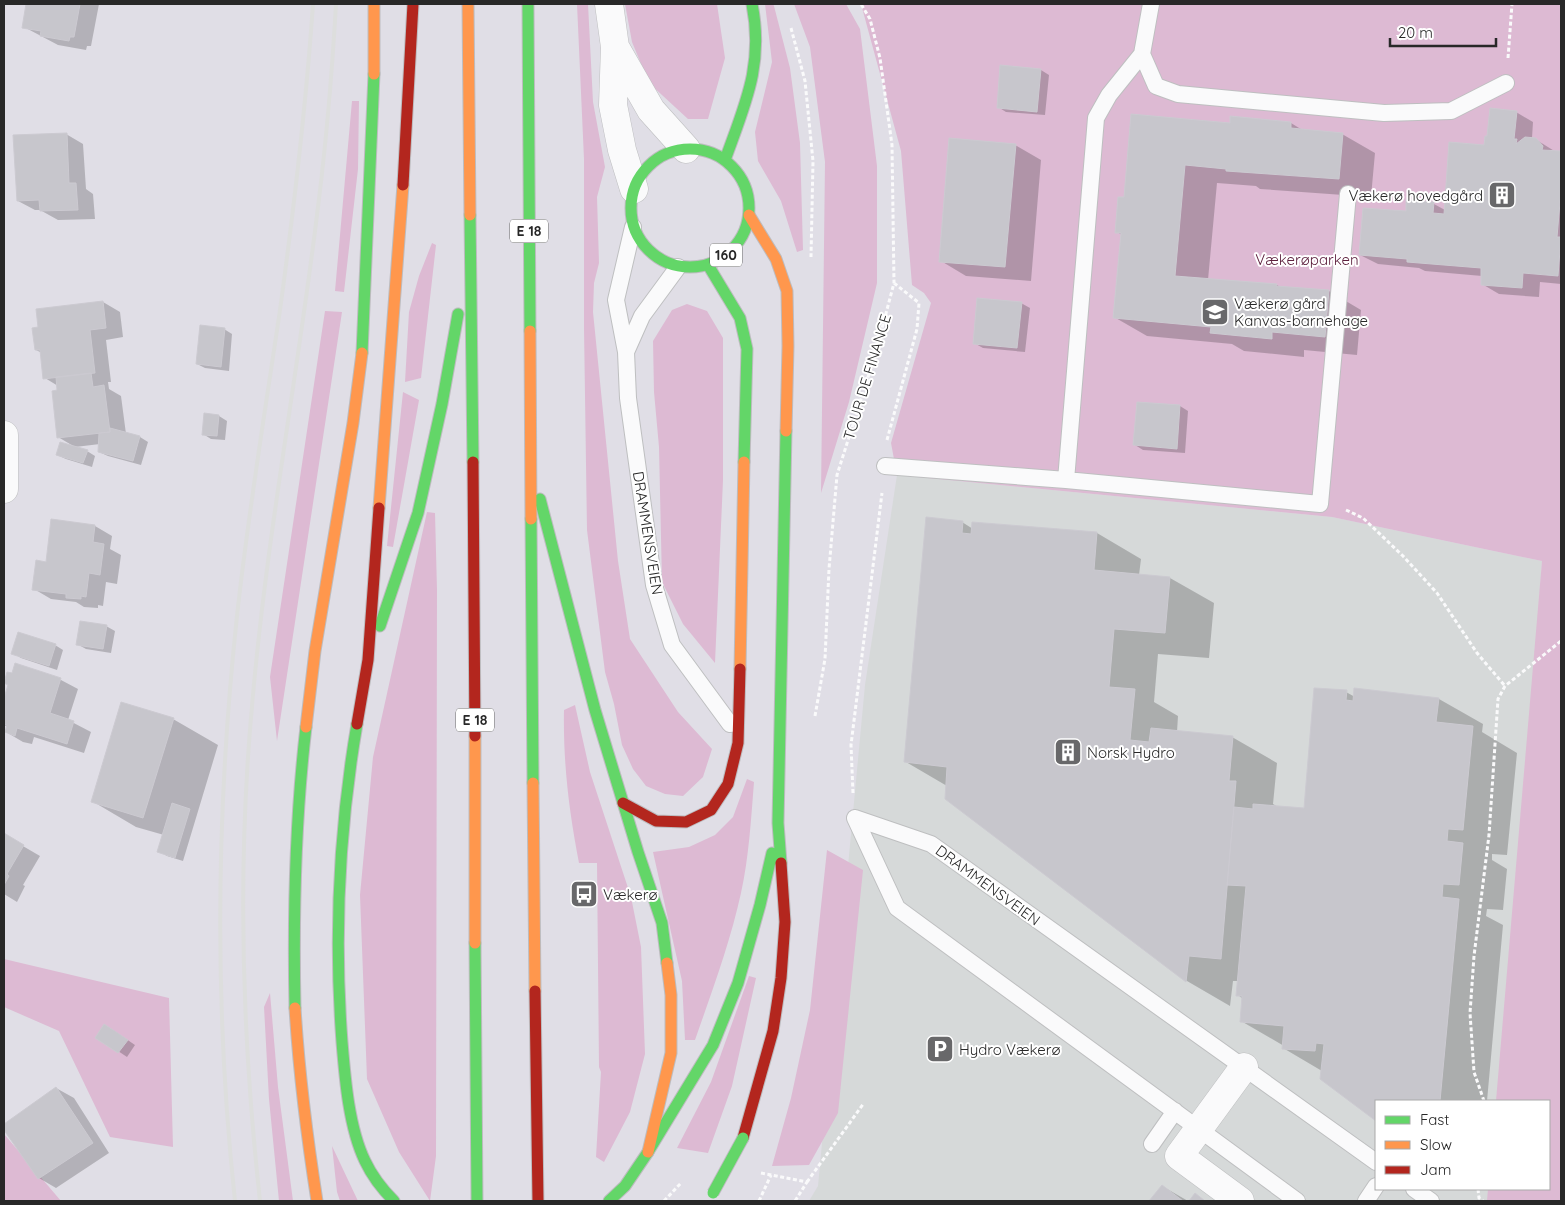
<svg xmlns="http://www.w3.org/2000/svg" width="1565" height="1205" font-family="Quicksand,sans-serif">
	<rect width="100%" height="100%" fill="#e0dee6"/>
	<!-- industrial -->
	<path fill="#d6d9d9" d="M897 475 1332 517 1542 561 1507 1101H1376V1189H1549L1561 1201H809L818 1186 865 685Z"/>
	<!-- green -->
	<path fill="#ddbad3" d="M577 4H588L593 102 605 167 597 197 599 263 594 283 593 312 618 561 630 639 678 712 712 749 703 777 683 796 665 794 646 786 633 769 622 745 614 704 605 672 587 530 584 328V159Z
		M625 4H717L725 58 708 119H688L649 83 632 42Z
		M765 4H773L774 6 790 68 800 143 803 250 797 252 781 201 758 161 755 132 772 62Z
		M794 4H846L860 29 877 166V283L849 402 821 493 825 162 810 47Z
		M861 4H1561V1201H1487L1488 1189H1549V1101H1496L1542 561 1332 517 897 475 891 443 931 303 924 293 912 285 901 151Z
		M352 101H359L358 169 344 292 335 291Z
		M432 243 436 245 421 378 405 382 409 312 419 276Z
		M687 304 707 311 723 338V480L715 663 683 624 662 582 659 447 654 392 653 341 672 310Z
		M325 311 342 312 277 741 270 677Z
		M403 392 419 400 393 547 387 546Z
		M427 512 435 513 437 590 436 1156 430 1201 399 1152 367 1079 360 895 373 757Z
		M575 705 590 772 631 897 641 947 645 1054 630 1112 604 1162 596 1157 601 1072 599 1067 597 863H579C569 811 563 763 564 710Z
		M747 779 754 782C751 819 749 857 741 893 730 943 712 991 695 1040H685L682 981 653 852 689 847 715 835 733 817Z
		M827 850 863 870 838 1113 809 1165 772 1166 791 1098 810 1010Z
		M4 959 169 998 173 1147 110 1137 59 1031 4 1007Z
		M749 976 756 978 732 1086 708 1153 677 1148 711 1082Z
		M270 993 278 1087 293 1201H279L269 1099 264 1007Z
		M4 1134 61 1201H4Z
		M332 1146 358 1201H340L337 1192Z"/>
	<!-- shadow -->
	<path fill="#0003" d="M28 4H99L91 46H87L86 50 58 45 24 27Z
		M1001 66 1041 70 1049 75 1045 115 1006 112 998 107Z
		M1516 112 1533 122 1532 138 1535 139 1556 152 1561 153V284L1540 282 1539 297 1499 294 1482 284V276L1425 271 1419 268 1378 264 1360 255 1407 213 1408 201 1434 204 1445 210 1485 147Z
		M1291 123 1304 131 1342 134 1375 153 1371 197 1260 189 1256 186 1217 183 1208 280 1277 285 1280 287 1329 291 1361 310 1357 355 1304 350V357L1244 351 1232 344 1147 336 1114 317 1122 235 1117 232 1125 199 1231 124Z
		M66 134 83 144 86 189 93 194 95 219 58 220 40 210H35L18 201Z
		M1015 145 1041 160 1031 281 966 276 941 261Z
		M103 302 120 312 123 337 106 340 111 382H108L109 389 121 396 126 434 140 437 148 442 141 465 108 456 99 452 100 444 75 447 58 437V386L45 378 42 353 36 350Z
		M1021 303 1030 308 1025 352 983 348 974 343Z
		M224 329 232 334 229 371 205 368 197 364Z
		M1180 406 1188 411 1185 453 1143 450 1135 445Z
		M205 415 219 416 227 421 225 440 211 439 203 434Z
		M87 451 95 456 92 467 66 459 57 455Z
		M962 522 973 529 1097 533 1141 559 1139 575 1170 578 1214 603 1209 658 1158 654 1154 702 1178 716 1177 732 1232 737 1277 763 1273 804 1278 807 1305 810 1346 692 1355 697 1439 699 1483 724 1482 732 1517 753 1507 855 1492 854V860L1507 869 1503 910 1487 909 1486 916 1503 925 1487 1101H1376V1120L1322 1079V1071L1283 1048 1284 1046 1241 1021 1243 999 1238 995 1239 981H1233L1230 1006 1187 981 946 798 947 786 906 762Z
		M95 526 112 536 110 549 121 555 117 584 106 582 103 606 98 605V608L84 607 76 602 51 599 34 589 47 563Z
		M106 626 115 631 111 653 86 649 77 644Z
		M55 645 63 650 57 670 21 658 13 653Z
		M16 665 61 680 78 689 68 720 91 732 84 753 34 737 32 744 23 742 6 732 8 727 4 725V702Z
		M173 719 218 745 183 861 167 856 159 851 164 835 136 827 92 801Z
		M4 835 40 856 23 885 25 886 17 902 4 894Z
		M113 1030 135 1045 127 1057 97 1037Z
		M56 1088 74 1098 109 1153 56 1188 39 1178 4 1126Z
		M1162 1186 1188 1201H1151Z"/>
	<!-- building -->
	<path fill="#c7c6cc" stroke="#cccad1" d="M26 4H80L74 37H70L69 41 40 36 41 31 22 28Z
		M1000 65 1041 69 1037 112 997 108Z
		M1490 108 1517 111 1514 139H1517L1516 144 1525 137 1536 138 1543 146 1542 150 1561 151V191L1557 237H1561L1558 276 1523 273 1522 288 1481 285V268L1407 262V259L1359 255 1363 208 1406 211V200L1434 202 1433 213 1444 214 1449 142 1484 145 1485 136H1487Z
		M1131 114 1230 123V116L1291 122V128L1343 133 1339 179 1226 171V169L1185 165 1175 276 1277 284 1276 286 1329 290 1325 337 1272 332V339L1210 333 1211 327 1113 318 1121 233H1115L1118 197H1124Z
		M67 133 69 183H76L78 210 40 211 39 200 17 201 13 135Z
		M949 138 1016 144 1005 267 939 262Z
		M977 298 1022 302 1017 348 973 344Z
		M103 301 106 328 90 330 95 373 43 379 40 350H35L32 328 38 327 36 309Z
		M200 325 225 328 221 367 196 364Z
		M91 373 93 387 104 385 110 432 57 438 52 391 57 390 56 377Z
		M1137 402 1180 405 1177 449 1133 445Z
		M204 413 219 415 217 436 202 435Z
		M110 428 140 436 133 461 98 452 99 433 110 432Z
		M60 442 88 450 83 463 56 455Z
		M926 517 963 521 962 533 971 534 972 522 1097 532 1094 570 1170 577 1165 633 1114 629 1109 687 1135 689 1130 740 1149 742 1151 728 1233 736 1229 781H1236L1221 959 1189 956 1186 982 945 799 947 767 904 762Z
		M51 519 95 525 93 542 104 544 100 575 89 573 86 597 81 596V599L66 598V594L32 590 36 560 46 562Z
		M80 621 107 625 103 649 76 645Z
		M18 632 56 644 49 666 11 654Z
		M15 663 61 678 50 713 74 721 67 744 17 728 15 736 5 732 7 725 4 724V698L8 685 4 683 7 672 12 673Z
		M1314 688 1347 690 1346 700 1353 701 1354 688 1439 698 1436 722 1473 726 1463 830 1448 829 1447 841 1463 843 1459 885 1443 884 1442 897 1459 899 1440 1101H1376V1121L1320 1079 1324 1044 1316 1043 1315 1051 1282 1049 1284 1026 1240 1022 1242 996H1236L1246 886 1227 885 1234 807 1253 809V804L1304 808Z
		M121 702 174 718 143 818 91 802Z
		M172 803 190 809 175 858 157 852Z
		M4 833 24 845 7 874 9 876 4 885Z
		M104 1024 128 1040 118 1053 95 1038Z
		M56 1087 93 1143 38 1179 4 1130V1124Z
		M1162 1185 1183 1201H1149Z
		M1195 1193 1205 1201H1189Z"/>
	<g fill="none" stroke-linecap="round" stroke-linejoin="round">
		<!-- lane casing -->
		<g stroke="#bebfc0" stroke-width="18">
			<path id="lane" d="M1151 4 1142 54 1156 86 1178 94 1384 113 1451 111 1506 83
				M633 227 616 300 626 352 628 398 654 585 672 645 730 724
				M626 352 642 316 678 267
				M885 466 1066 480 1320 504 1348 194
				M1066 480 1096 118 1109 95 1142 54
				M855 818 931 844 1376 1162
				M855 818 897 908 1297 1201
				M1152 1144 1175 1111
				M1414 1189 1431 1201
				M1366 1201 1376 1186"/>
		</g>
		<!-- street casing -->
		<g stroke="#bebfc0" stroke-width="29">
			<path id="street" d="M609 4 615 47 613 105 622 150 634 189
				M615 47 651 110 686 149
				M4 435V489
				M1240 1201 1179 1156 1244 1067"/>
		</g>
		<!-- fast casing -->
		<g stroke="#bdbcbf" stroke-width="13">
			<path id="fast" d="M528 4 530 331
				M631 208a59 59 0 1 1 118 0a59 59 0 1 1-118 0Z
				M725 160C745 104 764 65 752 4
				M470 215 473 462
				M708 265 740 318 747 349 744 462
				M362 353 374 74
				M540 499 595 710 638 852 662 923 667 963
				M531 519 533 783
				M380 626 418 513 442 404 458 314
				M357 724C339 829 334 936 342 1042 345 1079 349 1128 365 1161 372 1176 383 1190 394 1201
				M781 863 778 823 786 431
				M475 943 477 1201
				M295 1008C293 914 295 821 306 727
				M609 1201 625 1186 648 1152 713 1045 738 983 760 905 772 853"/>
		</g>
		<!-- slow casing -->
		<g stroke="#bdbcbf" stroke-width="13">
			<path id="slow" d="M468 4 470 215
				M374 74V4
				M749 215 776 259 787 291 788 346 786 431
				M530 331 531 519
				M379 508 403 185
				M740 669 744 462
				M306 727 315 651 353 423 362 353
				M475 736V943
				M533 783 535 991
				M295 1008C299 1073 307 1137 317 1201
				M648 1152 671 1053V995L667 963"/>
		</g>
		<!-- jam casing -->
		<g stroke="#bdbcbf" stroke-width="13">
			<path id="jam" d="M403 185 413 4
				M473 462 475 736
				M357 724 368 660 379 508
				M623 803 656 821 686 822 711 810 728 784 738 743 740 669
				M535 991 538 1201
				M743 1138 773 1031 781 978 785 922 781 863"/>
		</g>
		<!-- path -->
		<path stroke="#fafafb" stroke-width="3" stroke-dasharray="4 2.5" stroke-linecap="butt" d="M791 28 805 81 813 161 811 257
			M1508 58 1512 4
			M887 440 917 329 919 303 894 283
			M1346 510 1363 518 1403 556 1437 593 1477 653 1505 686
			M815 716 825 659 829 569 837 475 875 355 894 283 892 145 880 58 870 19 861 4
			M853 793 851 745 882 493
			M1484 1101 1474 1072 1470 1013 1474 956 1489 835 1498 699 1505 686 1561 641
			M761 1173 807 1182 795 1201
			M807 1182 864 1103
			M1478 1189 1479 1198 1483 1201
			M664 1201 681 1183
			M759 1201 771 1175"/>
		<!-- lane -->
		<use href="#lane" stroke="#fafafb" stroke-width="16"/>
		<!-- street -->
		<use href="#street" stroke="#fafafb" stroke-width="28"/>
		<!-- fast -->
		<use href="#fast" stroke="#63d668" stroke-width="11"/>
		<!-- slow -->
		<use href="#slow" stroke="#ff974d" stroke-width="11"/>
		<!-- jam -->
		<use href="#jam" stroke="#b3261e" stroke-width="11"/>
		<!-- rail -->
		<path stroke="#dddedd" stroke-width="4" d="M235 1201C214 1006 216 811 237 616 248 514 265 412 280 310 294 208 306 106 313 4
			M260 1201C242 1037 237 871 252 706 266 541 297 379 317 215 326 145 332 74 336 4"/>
		<!-- fast-bridge casing -->
		<g stroke="#bdbcbf" stroke-width="13" stroke-linecap="butt">
			<path id="fast-bridge" d="M713 1193 743 1138"/>
		</g>
		<!-- fast-bridge -->
		<use href="#fast-bridge" stroke="#63d668" stroke-width="11"/>
	</g>
	<!-- icons -->
	<defs>
		<g id="building-square" transform="scale(1.4375)"><rect x="-9" y="-9" width="18" height="18" rx="4" fill="#68686a" stroke="#fff"/><path d="M-4-6H4V6H1V3H-1V6H-4ZM-2.5-4.3h1.7v1.8h-1.7ZM.8-4.3h1.7v1.8H.8ZM-2.5-1h1.7V.8h-1.7ZM.8-1h1.7V.8H.8Z" fill="#fff"/></g>
		<g id="school-square" transform="scale(1.4375)"><rect x="-9" y="-9" width="18" height="18" rx="4" fill="#68686a" stroke="#fff"/><path d="M0-5L7-2L0 1L-7-2ZM-4 1L0 2.5L4 1V4Q0 6-4 4Z" fill="#fff"/></g>
		<g id="bus-square" transform="scale(1.4375)"><rect x="-9" y="-9" width="18" height="18" rx="4" fill="#68686a" stroke="#fff"/><path d="M-5-6H5V4H4V6H2V4H-2V6H-4V4H-5ZM-3.5-4V0h7V-4ZM-3.5 1.2v1.5H-2V1.2ZM2 1.2v1.5H3.5V1.2Z" fill="#fff"/></g>
		<g id="parking-square" transform="scale(1.4375)"><rect x="-9" y="-9" width="18" height="18" rx="4" fill="#68686a" stroke="#fff"/><path d="M-3.5-5.5H1a3.5 3.5 0 0 1 0 7H-1V5.5H-3.5ZM-1-3.4V-.6H.8a1.4 1.4 0 0 0 0-2.8Z" fill="#fff"/></g>
	</defs>
	<g fill-rule="evenodd">
		<use href="#building-square" x="1502" y="195"/>
		<use href="#school-square" x="1215" y="312"/>
		<use href="#building-square" x="1068" y="752"/>
		<use href="#bus-square" x="584" y="894"/>
		<use href="#parking-square" x="940" y="1049"/>
	</g>
	<g text-anchor="middle" dominant-baseline="central" stroke-width="4" stroke-linejoin="round" paint-order="stroke">
		<!-- shield labels -->
		<g fill="#fff" stroke="#686868" stroke-width="1">
			<rect x="510" y="219.5" width="38" height="23" rx="4"/>
			<rect x="710" y="243.5" width="32" height="23" rx="4"/>
			<rect x="456" y="708.5" width="38" height="23" rx="4"/>
		</g>
		<g font-size="14" font-weight="bold" fill="#282828">
			<text x="529" y="231">E 18</text>
			<text x="726" y="255">160</text>
			<text x="475" y="720">E 18</text>
		</g>
		<!-- poi labels -->
		<g font-size="15" fill="#282828" stroke="#fff" text-anchor="start">
			<text x="1483" y="195" text-anchor="end">Vækerø hovedgård</text>
			<text x="1234" y="303">Vækerø gård<tspan x="1234" dy="17">Kanvas-barnehage</tspan></text>
			<text x="1087" y="752">Norsk Hydro</text>
			<text x="603" y="894">Vækerø</text>
			<text x="959" y="1049">Hydro Vækerø</text>
		</g>
		<!-- park labels -->
		<g font-size="15" fill="#5d213e" stroke="#fff">
			<text x="1307" y="259">Vækerøparken</text>
		</g>
		<!-- street labels -->
		<g font-size="15" fill="#282828" stroke="#fff">
			<text transform="translate(867 377) rotate(-73)">TOUR DE FINANCE</text>
			<text transform="translate(648 533) rotate(81)">DRAMMENSVEIEN</text>
			<text transform="translate(988 885) rotate(36)">DRAMMENSVEIEN</text>
		</g>
	</g>
	<!-- border -->
	<rect width="1565" height="1205" fill="none" stroke="#282828" stroke-width="10"/>
	<!-- legend -->
	<rect x="1375" y="1100" width="175" height="90" fill="#ffffff" stroke="#a9a9a9"/>
	<rect x="1385" y="1116" width="25" height="8" fill="#63d668" stroke="#a9a9a9"/>
	<text x="1420" y="1125" font-size="15" fill="#282828">Fast</text>
	<rect x="1385" y="1141" width="25" height="8" fill="#ff974d" stroke="#a9a9a9"/>
	<text x="1420" y="1150" font-size="15" fill="#282828">Slow</text>
	<rect x="1385" y="1166" width="25" height="8" fill="#b3261e" stroke="#a9a9a9"/>
	<text x="1420" y="1175" font-size="15" fill="#282828">Jam</text>
	<!-- scale -->
	<path d="M1390 38v8h106v-8" fill="none" stroke="#282828" stroke-width="2.5"/>
	<text x="1398" y="38" font-size="15" fill="#282828" stroke="#ffffff" stroke-width="4" paint-order="stroke">20 m</text>
</svg>
